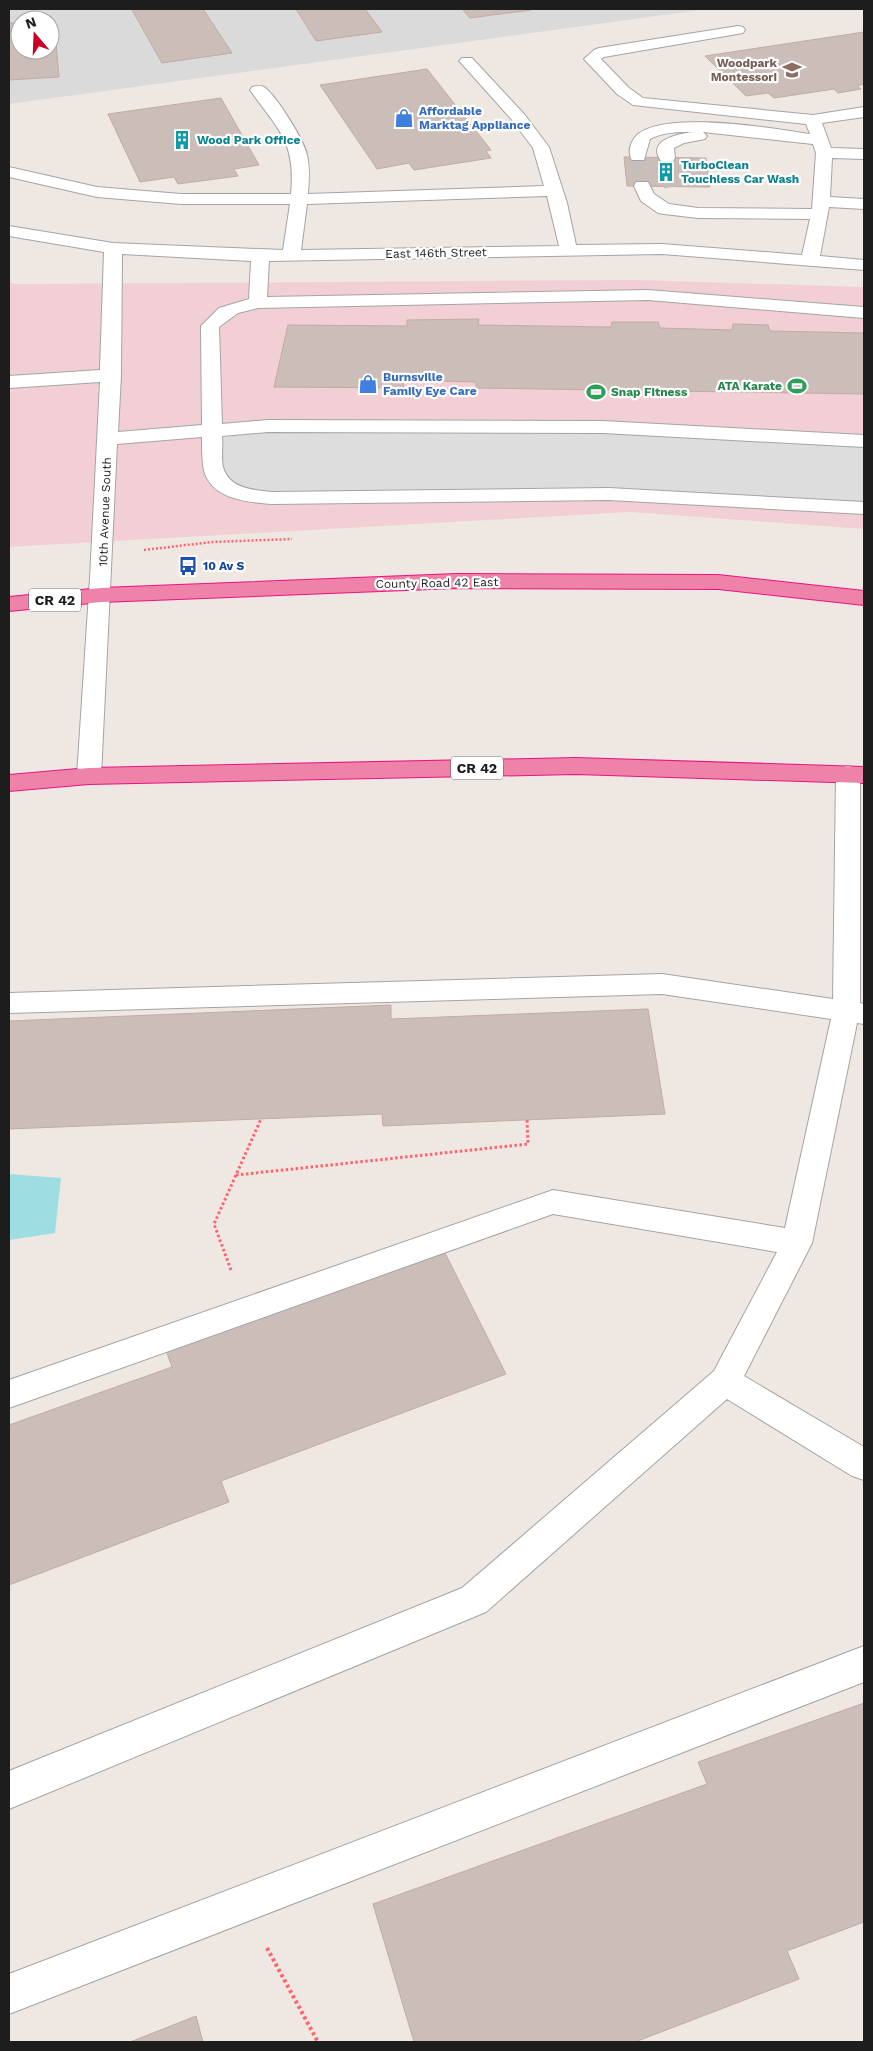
<svg xmlns="http://www.w3.org/2000/svg" width="873" height="2051" font-family="'Work Sans',sans-serif">
	<rect width="100%" height="100%" fill="#efe8e2"/>
	<!-- residential -->
	<path fill="#dbdada" fill-rule="evenodd" d="M9 9H708L9 104ZM20 20H50V50H20Z"/>
	<!-- commercial -->
	<path fill="#f2cfd4" d="M637 280 864 287V529L630 512 9 547V282L16 284Z"/>
	<!-- parking -->
	<path fill="#ddd" d="M603 427 864 441V508L609 494 272 498 220 482 213 429Z"/>
	<!-- water -->
	<path fill="#9edde1" d="M9 1174 61 1178 55 1233 9 1240Z"/>
	<!-- building -->
	<path fill="#cbbdb8" stroke="#c2aba3" d="M139 9H203L232 53 162 63 132 10Z
		M296 9H365L382 32 316 41Z
		M462 9H530L531 10 470 18Z
		M54 20 59 77 9 80V23H20V50H50V21Z
		M864 32V84L857 86 861 89 838 93 834 89 774 98 768 93 746 96 705 56Z
		M427 69 491 150 486 151 491 158 414 170 409 163 377 169 320 85Z
		M221 98 259 165 234 169 238 176 178 184 174 177 140 182 108 114Z
		M624 157 706 158 710 187 627 186Z
		M479 319 478 325 611 327 612 322H658L660 328 732 330 733 324 768 325 770 331 864 333V394L476 388V382L403 380 404 388 274 387 288 325 407 326V320Z
		M391 1005V1019L648 1009 665 1114 383 1126 382 1114 9 1129V1021Z
		M442 1247 506 1374 221 1481 229 1502 9 1585V1425L172 1367 164 1345Z
		M864 1703V1922L787 1951 799 1979 635 2042H414L373 1904 707 1784 698 1762Z
		M196 2016 203 2042H130Z"/>
	<g fill="none" stroke-linecap="round" stroke-linejoin="round">
		<!-- minor-tunnel -->
		<path stroke="#c5bfbb" stroke-width="16" stroke-dasharray="16 8" stroke-linecap="butt" d="M638 157 642 186
			M667 158 672 187"/>
		<!-- minor casing -->
		<g stroke="#a4a4a4" stroke-width="2">
			<path id="minor" d="M738 26 743 27 745 30 743 33 604 57 601 59 629 88 643 98 813 115 864 107V117L822 123 831 148 864 149V159L832 158 830 197 864 199V209L829 207 820 256 864 260V270L662 254 269 261 267 297 648 290 864 307V318L648 300 258 308 238 313 219 327 222 424 268 420 603 421 864 435V447L603 433 268 432 222 436C223 445 221 458 223 467 229 489 254 490 272 492L609 488 864 502V514L609 500 272 504C246 502 207 499 203 465 202 456 202 446 202 437L117 444 101 776 98 782 89 784 80 782 77 776 90 578 100 382 9 388V376L100 370 104 252 9 236V226L113 243 283 250 290 204H181L97 197 9 177V167L97 187 181 194H291C296 141 278 130 250 90L252 87C256 86 260 85 264 87 276 95 304 140 307 155 310 168 309 181 308 194L544 186 533 148 512 120 462 64 459 61 462 58H472L524 114 549 147 567 203 576 245 662 244 802 255 810 219 698 218 664 214 658 213 641 201 634 186 636 182H648L654 194 669 204 698 208 812 209 816 153 813 144 703 132 707 136 705 139 684 143 674 148 675 158 673 161H661C646 140 678 134 693 132 678 132 663 132 650 139L644 160H632C629 155 629 148 632 142 646 106 777 129 810 134L806 124 633 105 617 94 584 59 594 50 599 48ZM547 196 559 246 301 250 307 204ZM122 254 251 261 249 299 219 308 201 326 202 425 118 432 121 375Z
				M848 766 857 768 860 774V1003L864 1004V1024L857 1023 812 1243 744 1376 864 1447V1480L852 1476 727 1399 486 1612 9 1809V1771L462 1588 714 1371 777 1252 553 1214 9 1408V1380L553 1190 785 1228 831 1019 662 994 9 1013V993L662 974 833 999 836 774 839 768Z
				M864 1646V1682L9 2014V1974Z"/>
		</g>
		<!-- highway casing -->
		<g stroke="#e81481" stroke-width="2">
			<path id="highway" d="M457 574 718 575 864 591V605L718 589 457 588 101 602 9 611V597L101 588Z
				M576 758 864 767V783L576 774 89 784 9 791V775L89 768Z"/>
		</g>
		<!-- path-far2 -->
		<path stroke="#ff636e" stroke-width="2.5" stroke-dasharray="2 2" stroke-linecap="butt" d="M144 550 212 542 292 539"/>
		<!-- path-far1 -->
		<path stroke="#ff636e" stroke-width="3" stroke-dasharray="2.5 2.5" stroke-linecap="butt" d="M236 1175 528 1144 527 1120
			M231 1270 214 1224 261 1119"/>
		<!-- path -->
		<path stroke="#ff636e" stroke-width="4" stroke-dasharray="3 3" stroke-linecap="butt" d="M267 1948 318 2042"/>
		<!-- minor -->
		<use href="#minor" fill="#fff" fill-rule="evenodd"/>
		<!-- highway -->
		<use href="#highway" fill="#ee82a9" fill-rule="evenodd"/>
	</g>
	<!-- icons -->
	<defs>
		<g id="school-bare" transform="scale(1.5)"><path d="M0-5L7-2L0 1L-7-2ZM-4 1L0 2.5L4 1V4Q0 6-4 4Z" fill="#8d6e63" stroke="#fff" stroke-width="2.5" paint-order="stroke"/></g>
		<g id="shop-bare" transform="scale(1.5)"><path d="M-5-2.5h2.3a2.7 3.5 0 0 1 5.4 0H5L5.5 6h-11ZM-1.5-2.5h3a1.5 2.3 0 0 0-3 0Z" fill="#3f7fe0" stroke="#fff" stroke-width="2.5" paint-order="stroke"/></g>
		<g id="building-bare" transform="scale(1.5)"><path d="M-4-6H4V6H1V3H-1V6H-4ZM-2.5-4.3h1.7v1.8h-1.7ZM.8-4.3h1.7v1.8H.8ZM-2.5-1h1.7V.8h-1.7ZM.8-1h1.7V.8H.8Z" fill="#0f9aa8" stroke="#fff" stroke-width="2.5" paint-order="stroke"/></g>
		<g id="stadium-bare" transform="scale(1.5)"><path d="M0-5a6.5 5 0 1 0 0 10a6.5 5 0 1 0 0-10ZM-3.5-1.8h7v3.6h-7Z" fill="#2e9e5b" stroke="#fff" stroke-width="2.5" paint-order="stroke"/></g>
		<g id="bus-bare" transform="scale(1.5)"><path d="M-5-6H5V4H4V6H2V4H-2V6H-4V4H-5ZM-3.5-4V0h7V-4ZM-3.5 1.2v1.5H-2V1.2ZM2 1.2v1.5H3.5V1.2Z" fill="#1a4fb4" stroke="#fff" stroke-width="2.5" paint-order="stroke"/></g>
	</defs>
	<g fill-rule="evenodd">
		<use href="#school-bare" x="792" y="70"/>
		<use href="#shop-bare" x="404" y="118"/>
		<use href="#building-bare" x="182" y="140"/>
		<use href="#building-bare" x="666" y="172"/>
		<use href="#shop-bare" x="368" y="384"/>
		<use href="#stadium-bare" x="797" y="386"/>
		<use href="#stadium-bare" x="596" y="392"/>
		<use href="#bus-bare" x="188" y="566"/>
	</g>
	<g text-anchor="middle" dominant-baseline="central" stroke-width="4.5" stroke-linejoin="round" paint-order="stroke">
		<!-- far-education labels -->
		<g font-size="12" font-weight="bold" fill="#785e54" stroke="#fff" text-anchor="end">
			<text x="777" y="63">Woodpark<tspan x="777" dy="14">Montessori</tspan></text>
		</g>
		<!-- far-shop labels -->
		<g font-size="12" font-weight="bold" fill="#366cbe" stroke="#fff" text-anchor="start">
			<text x="419" y="111">Affordable<tspan x="419" dy="14">Marktag Appliance</tspan></text>
			<text x="383" y="377">Burnsville<tspan x="383" dy="14">Family Eye Care</tspan></text>
		</g>
		<!-- far-culture labels -->
		<g font-size="12" font-weight="bold" fill="#0d838f" stroke="#fff" text-anchor="start">
			<text x="197" y="140">Wood Park Office</text>
			<text x="681" y="165">TurboClean<tspan x="681" dy="14">Touchless Car Wash</tspan></text>
		</g>
		<!-- far-street labels -->
		<g font-size="12" fill="#1d1d1d" stroke="#fff">
			<text transform="translate(436 253) rotate(-1)">East 146th Street</text>
			<text transform="translate(105 512) rotate(-88)">10th Avenue South</text>
			<text transform="translate(437 583) rotate(-1)">County Road 42 East</text>
		</g>
		<!-- far-leisure labels -->
		<g font-size="12" font-weight="bold" fill="#27864d" stroke="#fff" text-anchor="end">
			<text x="782" y="386">ATA Karate</text>
			<text x="611" y="392" text-anchor="start">Snap Fitness</text>
		</g>
		<!-- far-transit labels -->
		<g font-size="12" font-weight="bold" fill="#164399" stroke="#fff" text-anchor="start">
			<text x="203" y="566">10 Av S</text>
		</g>
		<!-- shield labels -->
		<g fill="#fff" stroke="#616161" stroke-width="1">
			<rect x="29" y="588.5" width="52" height="23" rx="4"/>
			<rect x="451" y="756.5" width="52" height="23" rx="4"/>
		</g>
		<g font-size="14" font-weight="bold" fill="#1d1d1d">
			<text x="55" y="600">CR 42</text>
			<text x="477" y="768">CR 42</text>
		</g>
	</g>
	<!-- border -->
	<rect width="873" height="2051" fill="none" stroke="#1d1d1d" stroke-width="20"/>
	<!-- north arrow -->
	<g transform="translate(35 35) rotate(341)"><circle r="24" fill="#ffffff" stroke="#a5a5a5"/>
	<path d="M0-4L9 19L0 12L-9 19Z" fill="#ca0023"/>
	<text y="-8" font-size="14" font-weight="bold" text-anchor="middle" fill="#1d1d1d">N</text>
	</g>
</svg>
